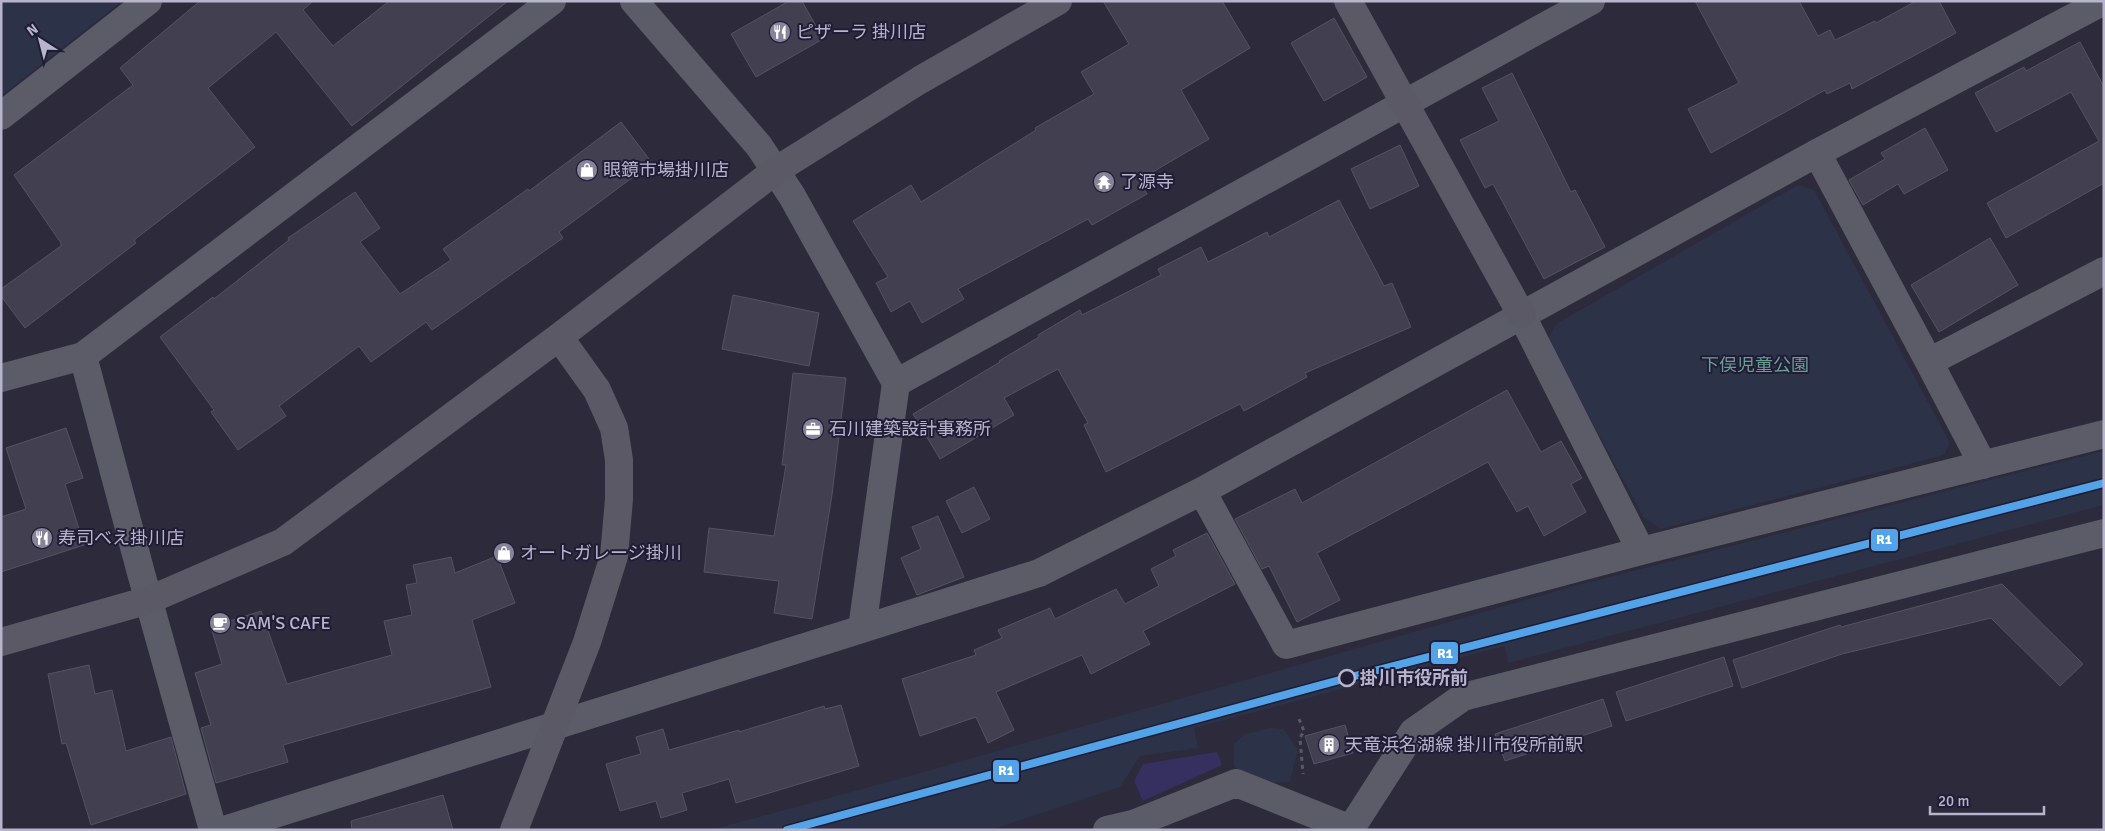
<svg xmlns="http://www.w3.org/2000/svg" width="2105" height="831" font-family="Signika,'Noto Sans JP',sans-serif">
	<rect width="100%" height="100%" fill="#2c2a3b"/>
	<!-- green -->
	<path fill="#2c3348" d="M1 1H122L1 96Z
		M1798 185 1814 190 1950 443 1944 455 1661 529 1644 518 1548 340 1556 324Z
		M2104 451V505L1508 663 1505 646 1194 728 1198 748 1140 756 1120 787 990 830H711L906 777 1582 584Z
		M1271 728 1283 729 1298 749 1290 782 1249 784 1234 766V744L1245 734Z"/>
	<!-- water -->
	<path fill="#363060" d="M1217 752 1222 765 1143 801 1134 781 1143 764Z"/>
	<!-- building -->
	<path fill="#424050" stroke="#555262" d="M200 1H313L303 10 333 46 389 1H508L352 126 276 32 208 88 255 147 134 240 136 243 25 328 1 296V289L61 246V243L14 175 133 85 120 68Z
		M789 1H802L823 39 756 77 731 34Z
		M1103 1H1222L1250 48 1181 90 1209 139 1139 180 1147 194 1092 225 1088 219 958 289 964 299 922 323 910 301 891 312 876 283 888 277 853 221 911 185 921 202 1036 130 1035 128 1094 94 1081 72 1129 44Z
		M1695 1H1799L1818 36 1830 30 1835 40 1875 21 1876 23 1916 1H1939L1956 33 1852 89 1850 83 1827 94 1825 90 1711 153 1688 109 1739 83Z
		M1334 18 1367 77 1324 101 1291 43Z
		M2080 42 2104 87V183L2006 238 1987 203 2099 141 2071 92 1996 132 1975 93 2024 67 2026 71Z
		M1512 73 1571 192 1575 190 1605 247 1544 279 1493 184 1485 188 1460 140 1499 121 1482 88Z
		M621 122 652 163 559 232 563 238 432 330 426 322 371 362 359 346 279 406 286 416 238 450 211 412 214 410 160 337 213 297 214 299 289 240 288 238 355 192 380 228 360 242 400 294 451 260 443 249 528 189 529 191Z
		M1925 128 1948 170 1904 194 1898 184 1863 205 1849 180 1885 159 1881 153Z
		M1400 145 1419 186 1370 209 1351 169Z
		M1339 200 1384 286 1392 283 1411 327 1305 373 1307 377 1244 411 1240 404 1106 472 1084 425 1088 423 1058 369 1004 398 1014 415 940 459 913 414 1000 362 999 361 1039 337 1038 335 1080 310 1082 315 1161 275 1158 269 1201 247 1208 262 1267 232 1269 237Z
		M1990 238 2018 285 1939 332 1911 285Z
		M733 295 819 313 809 366 722 349Z
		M793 373 846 378 832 495 812 619 774 613 779 581 704 572 709 528 774 536 786 465H782Z
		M1507 390 1541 452 1561 441 1582 478 1571 484 1586 512 1544 536 1528 506 1517 512 1488 462 1317 553 1340 600 1297 622 1269 566 1262 569 1235 519 1295 489 1302 503Z
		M66 428 83 478 65 484 84 545 1 572V517L26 509 6 448Z
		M974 487 990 519 962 533 946 501Z
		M938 516 964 577 917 595 901 558 921 549 912 527Z
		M1207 533 1235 584 1143 631 1150 644 1091 674 1082 655 996 692 1014 730 988 743 976 717 920 736 902 679 976 655 974 650 1002 638 998 630 1050 608 1055 619 1116 589 1125 604 1159 586 1151 569 1176 556 1173 550Z
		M497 556 515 603 472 620 491 687 283 745 288 762 216 783 201 728 211 725 195 673 222 664 211 627 261 611 287 684 392 655 384 621 412 615 406 585 417 583 413 565 451 557 455 573Z
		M2002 584 2083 664 2060 686 1991 618 1842 654 1742 688 1733 660 1840 625 1841 627Z
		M1724 657 1733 686 1626 721 1616 692Z
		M89 665 95 694 112 690 126 751 171 737 186 794 91 825 66 743 62 744 48 674Z
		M1603 699 1612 726 1505 761 1495 734Z
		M841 705 859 766 736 803 729 779 682 793 687 810 661 818 656 801 620 811 606 764 641 754 636 737 663 729 669 750 739 730V732L824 706 825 709Z
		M1345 725 1353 753 1314 764 1305 736Z
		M443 795 453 830H352L351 821Z"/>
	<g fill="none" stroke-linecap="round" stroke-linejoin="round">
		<!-- path -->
		<path stroke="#595964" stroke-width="3" stroke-dasharray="4 4" stroke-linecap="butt" d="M1299 719 1304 731 1300 738 1303 774"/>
		<!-- street -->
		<path stroke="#5c5b68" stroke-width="28" d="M634 1 759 146 792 196 896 383 862 629 1039 573 1202 491 1817 153 2104 1
			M1 116 148 1
			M1817 153 1929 362 2104 271
			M1521 314 1641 551 2104 434
			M83 356 141 573 213 830
			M1929 362 1983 465
			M1 378 83 356 552 1
			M896 383 1591 1
			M1202 491 1286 645 1641 551
			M224 830 862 629
			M1107 830 1133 824 1236 783 1351 829
			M1350 830 1413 732 1463 697 2104 533"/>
		<!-- secondary -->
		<path stroke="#5b5966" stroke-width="28" d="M1348 1 1521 314
			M1 642 149 600 283 542 559 337 775 171 920 80 1058 1
			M514 830 587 642 614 556 619 499V460L614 428 597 390 559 337"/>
		<!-- rail-1 casing -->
		<g stroke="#201c36" stroke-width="11">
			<path id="rail-1" d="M787 830 1347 678 2104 483"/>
		</g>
		<!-- rail-1 -->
		<use href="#rail-1" stroke="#53a3e8" stroke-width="8"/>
	</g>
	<!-- icons -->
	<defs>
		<g id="restaurant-disc" transform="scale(1.125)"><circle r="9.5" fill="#878499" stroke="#201c36"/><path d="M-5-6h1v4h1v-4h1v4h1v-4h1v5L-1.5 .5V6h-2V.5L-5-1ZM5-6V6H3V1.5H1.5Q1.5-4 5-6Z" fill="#fff"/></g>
		<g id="shop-disc" transform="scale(1.125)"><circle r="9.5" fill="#878499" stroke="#201c36"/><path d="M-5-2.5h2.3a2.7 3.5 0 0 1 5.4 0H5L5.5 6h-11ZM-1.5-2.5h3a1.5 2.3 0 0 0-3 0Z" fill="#fff"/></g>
		<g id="temple-disc" transform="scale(1.125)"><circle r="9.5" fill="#878499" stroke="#201c36"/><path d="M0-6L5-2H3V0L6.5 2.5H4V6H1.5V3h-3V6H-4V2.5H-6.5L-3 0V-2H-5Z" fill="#fff"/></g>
		<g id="office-disc" transform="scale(1.125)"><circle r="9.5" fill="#878499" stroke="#201c36"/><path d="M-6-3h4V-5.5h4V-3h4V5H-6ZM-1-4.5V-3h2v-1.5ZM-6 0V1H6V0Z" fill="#fff"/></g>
		<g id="cafe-disc" transform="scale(1.125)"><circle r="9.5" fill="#878499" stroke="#201c36"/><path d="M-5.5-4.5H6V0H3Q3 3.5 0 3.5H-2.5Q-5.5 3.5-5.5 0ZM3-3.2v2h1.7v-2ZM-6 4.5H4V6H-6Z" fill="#fff"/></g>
		<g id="building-disc" transform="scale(1.125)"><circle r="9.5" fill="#878499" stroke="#201c36"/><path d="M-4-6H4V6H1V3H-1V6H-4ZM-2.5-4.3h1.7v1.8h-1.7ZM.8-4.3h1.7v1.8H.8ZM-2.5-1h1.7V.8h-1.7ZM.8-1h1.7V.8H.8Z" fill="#fff"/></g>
	</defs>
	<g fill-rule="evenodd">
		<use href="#restaurant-disc" x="780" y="32"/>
		<use href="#shop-disc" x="587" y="170"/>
		<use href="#temple-disc" x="1104" y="182"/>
		<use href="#office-disc" x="813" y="429"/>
		<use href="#restaurant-disc" x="42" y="538"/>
		<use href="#shop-disc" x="504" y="553"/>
		<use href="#cafe-disc" x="220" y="623"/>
		<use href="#building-disc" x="1329" y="745"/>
	</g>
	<!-- markers -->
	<circle fill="#201c36" stroke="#b8b4cc" stroke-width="2.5" cx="1347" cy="678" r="8"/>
	<g text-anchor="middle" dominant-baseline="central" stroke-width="4" stroke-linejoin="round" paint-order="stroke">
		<!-- poi labels -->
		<g font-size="18" fill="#b8b4cc" stroke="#201c36" text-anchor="start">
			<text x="796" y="32">ピザーラ 掛川店</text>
			<text x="603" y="170">眼鏡市場掛川店</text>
			<text x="1120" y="182">了源寺</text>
			<text x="829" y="429">石川建築設計事務所</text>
			<text x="58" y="538">寿司べえ掛川店</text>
			<text x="520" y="553">オートガレージ掛川</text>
			<text x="236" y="623">SAM'S CAFE</text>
			<text x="1345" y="745">天竜浜名湖線 掛川市役所前駅</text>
		</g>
		<!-- park labels -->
		<g font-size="18" fill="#699e92" stroke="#201c36">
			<text x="1755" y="365">下俣児童公園</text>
		</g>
		<!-- stop labels -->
		<g font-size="18" font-weight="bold" fill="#b8b4cc" stroke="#201c36" text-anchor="start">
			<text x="1360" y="678">掛川市役所前</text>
		</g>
	</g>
	<g stroke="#201c36" stroke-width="2">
		<rect x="1870" y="528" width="29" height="24" rx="5" fill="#53a3e8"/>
		<rect x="1430" y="641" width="29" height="24" rx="5" fill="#53a3e8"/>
		<rect x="992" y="759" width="28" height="24" rx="5" fill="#53a3e8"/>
	</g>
	<g font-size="14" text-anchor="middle" font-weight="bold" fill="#fff">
		<text x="1884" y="544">R1</text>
		<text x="1445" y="658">R1</text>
		<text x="1006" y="775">R1</text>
	</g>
	<!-- border -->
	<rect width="2105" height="831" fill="none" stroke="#b8b4cc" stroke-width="5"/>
	<!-- north arrow -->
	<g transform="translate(40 40) rotate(324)" stroke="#201c36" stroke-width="4" paint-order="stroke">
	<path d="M0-4L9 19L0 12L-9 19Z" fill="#b8b4cc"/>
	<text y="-8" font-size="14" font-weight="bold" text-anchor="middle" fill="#b8b4cc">N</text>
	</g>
	<!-- scale -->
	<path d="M1930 806v8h114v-8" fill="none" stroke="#b8b4cc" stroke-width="2.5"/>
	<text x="1938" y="806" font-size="15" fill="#b8b4cc" stroke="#201c36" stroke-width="4" paint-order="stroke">20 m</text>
</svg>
